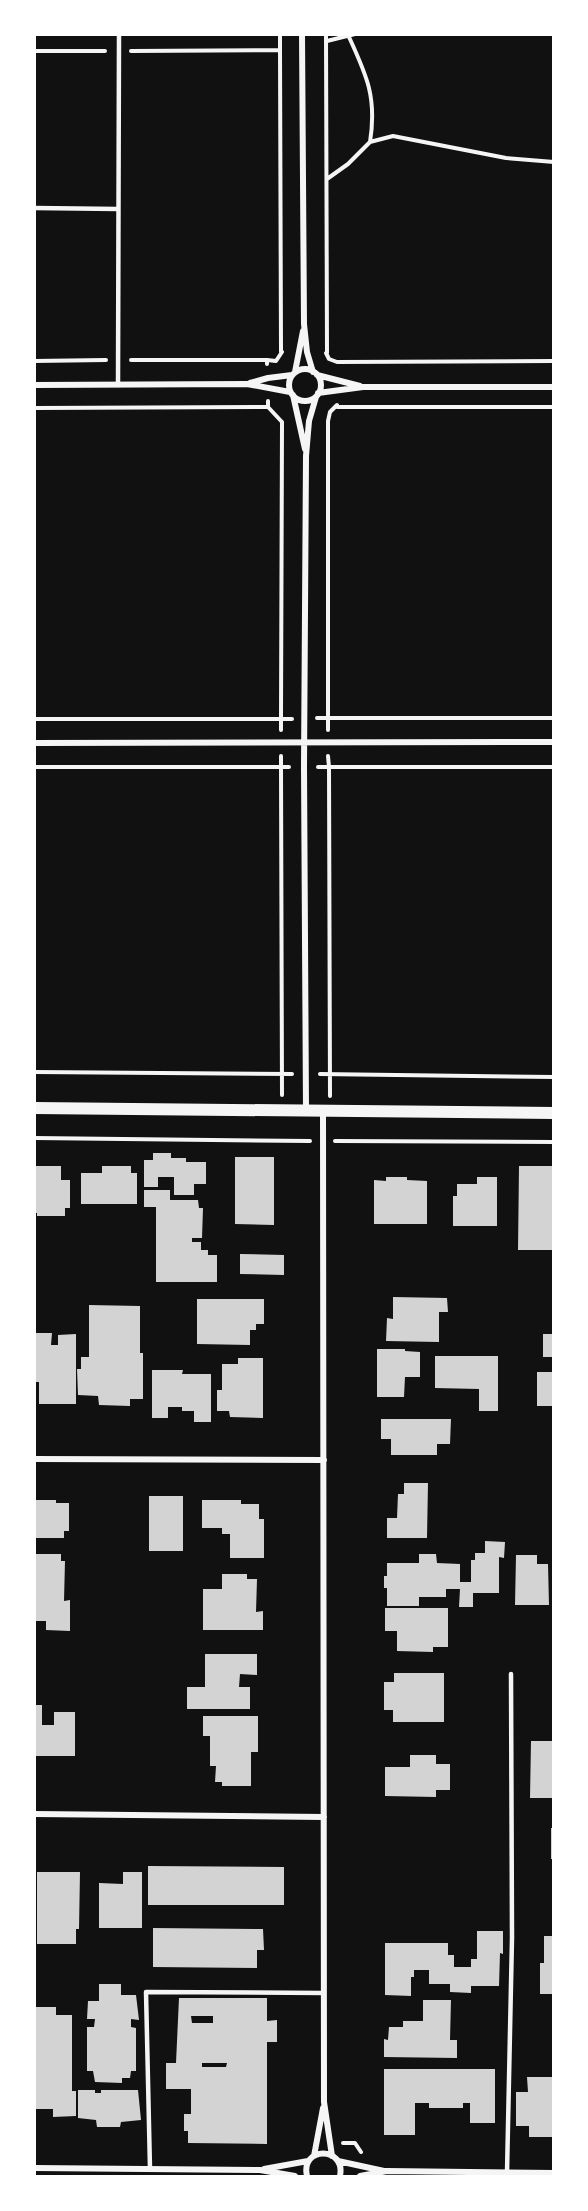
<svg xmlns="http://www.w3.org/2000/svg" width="588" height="2211" font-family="Signika,sans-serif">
	<rect width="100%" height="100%" fill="#111"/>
	<!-- building -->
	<path fill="#d3d3d3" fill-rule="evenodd" d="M153 1153H171V1158H186V1162H206V1184H194V1195H174V1177H158V1187H144V1160H153Z
		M235 1157H274V1225L235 1224Z
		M34 1166H61V1180H70V1208H65V1216H37V1213H34Z
		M102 1166H131V1173H137V1204H81V1173H102Z
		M519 1166H554V1250H518Z
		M386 1177H407V1180L427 1181V1224H374V1180L386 1181Z
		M477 1177H497V1226H453V1196H457V1184H477Z
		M144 1190H170V1200H198L199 1208H203L202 1238H192V1242H201V1250H208V1255H217V1282H156V1207H144Z
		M240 1254 284 1255V1275L240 1274Z
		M393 1297 447 1298 448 1312H439V1342L386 1341 387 1318 393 1319Z
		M197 1299H264V1324H256V1330H250V1345L197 1344Z
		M89 1305 140 1306V1353H143V1399H130V1406L99 1405 98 1396 78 1395 77 1369H81V1357H89Z
		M34 1333H52L51 1345H58V1335L76 1334V1404H39V1382H34Z
		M543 1334H554V1357H543Z
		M377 1349H405V1351L420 1352V1377H405L404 1397H377Z
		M435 1356H498V1411H479V1389L435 1388Z
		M238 1358H263V1418L230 1417 229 1411H217V1390H222V1364H238Z
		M152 1370H183L182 1374H211V1422H194V1411H182V1407H168V1418H152Z
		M537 1372H554V1406H537Z
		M381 1419H451L450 1444H437V1455H391V1439H381Z
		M404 1483H428L427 1538H387V1518H397L398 1494H404Z
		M149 1496H183V1551H149Z
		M36 1500H56V1503H69V1531H64V1538H34V1503H36Z
		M202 1500H241V1504H259V1519H264V1558H230V1534H222V1528H202Z
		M485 1541 505 1542 504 1558 499 1557V1593H473V1607H459L460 1589H446V1597H419V1606H387V1588H384V1576H387V1563H419V1554H436L437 1563 460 1564V1582H471V1560H475V1553H485Z
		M34 1554H61V1561H65L64 1601 70 1600V1631L46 1630V1621H34Z
		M516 1555H537V1564H548L549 1605H515Z
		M222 1574H247V1579H257L256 1612 263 1611V1630H203V1589H222Z
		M385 1608H448V1647H433V1652L397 1651V1631H385Z
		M205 1654H257V1675L240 1674 239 1687H250V1709H187V1687H205Z
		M394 1673H444V1722H393V1710H384V1682H394Z
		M34 1705H42V1725H54V1712H75V1756H34Z
		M203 1716H258V1752H251V1786H222V1782H215L216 1766H210V1736H203Z
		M531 1741H554V1798H530Z
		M410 1755H436V1764H450V1790H436V1797L385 1796V1767H410Z
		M551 1828H554V1859H551Z
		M148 1866 284 1867V1905H148Z
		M37 1872H80L79 1929H76V1944H37Z
		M123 1872H142V1928H99V1883L123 1884Z
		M153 1928 263 1929 264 1950H257V1968L153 1967Z
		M477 1931H503V1954L500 1953 499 1986H471V1993L450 1992V1984H429V1970H414V1977H411V1996L385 1995V1943H448V1955H454V1967H471V1959H477Z
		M544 1936H554V1994H540V1963H544Z
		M99 1984H121V1995H136L139 2020 131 2019V2027L136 2028V2071H131L130 2078H122V2083L95 2082 93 2071H87V2027H94L95 2019H87L88 2001H99Z
		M179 1998H267V2021L277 2020V2042H267V2144L188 2143V2131H184V2114H191V2089H166V2063H176ZM191 2016H213V2023H192ZM202 2063H227L226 2067H202Z
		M423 2000H451L450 2040H457V2058L384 2057V2039L388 2040 389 2027H403V2021H423Z
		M36 2007H56V2015H72V2091H76V2116L53 2117V2109H36L34 2033H36Z
		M384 2069H495V2123H470V2103H463V2108H429V2103H415V2135H384Z
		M527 2077H554V2137H529V2126H516V2092H528Z
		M78 2090H95V2093H101V2090H138L141 2120 121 2122 120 2127H97L96 2120 78 2118Z"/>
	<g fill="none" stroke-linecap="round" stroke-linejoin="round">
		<!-- path -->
		<path stroke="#f5f5f5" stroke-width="4" d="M326 34 327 353
			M349 37C367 76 377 98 370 142
			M327 41 355 34
			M280 50 281 352
			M34 51H105
			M131 51 280 50V34
			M327 179 348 164 370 142 393 136 506 158 554 162
			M326 353 329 359 337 362
			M131 360H267V364
			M267 360 276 361 282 352
			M34 361 106 360
			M337 362 554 361
			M268 407 282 422
			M337 407H554
			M34 408 268 407V401
			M328 421V730
			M328 421 330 412 337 405
			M317 718H554
			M34 719H281L282 422
			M281 730V719H292
			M281 756V767H289
			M34 767H281L282 1095
			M318 767H329L328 756
			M34 1072 292 1074
			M320 1074 554 1077
			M330 1096 329 767H554
			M34 1138 310 1141
			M335 1141 554 1142
			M343 2143H355L361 2152"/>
		<!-- service -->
		<path stroke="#f5f5f5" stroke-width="4.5" d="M34 208 118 209
			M118 385 119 34
			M150 2169 146 1992 323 1993
			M507 2173 512 1938 511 1674"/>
		<!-- minor -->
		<path stroke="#f5f5f5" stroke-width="6" d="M302 34 304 324 307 352 313 372
			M289 385a16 16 0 1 1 32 0a16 16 0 1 1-32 0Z
			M295 372 303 331
			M317 375 360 386
			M250 383 268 378 292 375
			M34 385 247 384 290 392
			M318 393 363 387H554
			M293 395 305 449
			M34 743 554 742
			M306 1110 304 767 306 456 309 421 316 397
			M323 1111 324 2102 332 2156
			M34 1459 324 1460
			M34 1814 324 1817
			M314 2156 323 2108
			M338 2161 384 2171
			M34 2168 260 2170 295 2176
			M264 2169 308 2161
			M307 2176C300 2146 346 2146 340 2176
			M360 2176 387 2171 554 2173"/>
		<!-- secondary -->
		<path stroke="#f5f5f5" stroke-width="12" d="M34 1108 554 1113"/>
	</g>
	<!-- border -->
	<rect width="588" height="2211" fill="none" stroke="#ffffff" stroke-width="72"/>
</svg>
